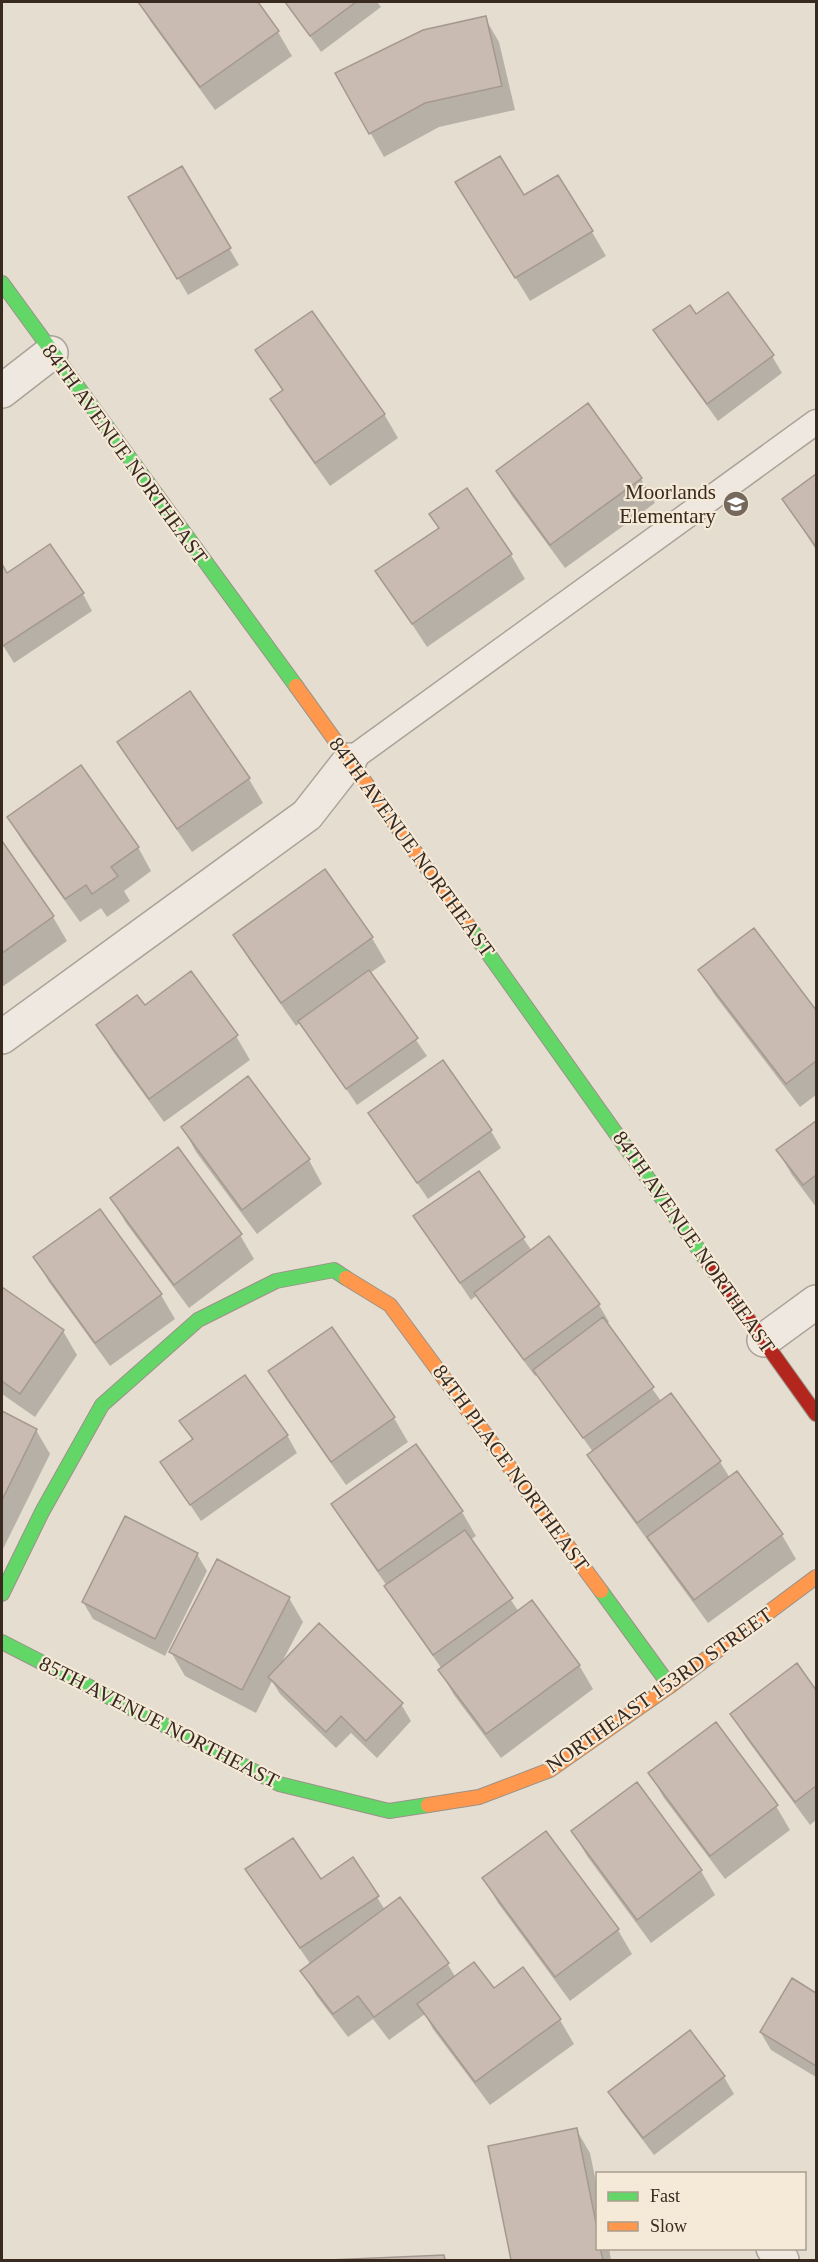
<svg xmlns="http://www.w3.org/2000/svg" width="818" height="2262" font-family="'Times New Roman',serif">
	<rect width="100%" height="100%" fill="#e5ddd0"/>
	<!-- shadow -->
	<path fill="#0003" d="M139 2H256L278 32 292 56 215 110 151 22Z
		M286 2H377L381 7 321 52Z
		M485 18 499 42 515 110 439 127 384 157 337 74Z
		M182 168 239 265 188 295 130 197Z
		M457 183 524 197 592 232 606 256 530 301Z
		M728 294 772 356 782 373 718 421 665 348 655 331 696 316Z
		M257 350 384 414 398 438 330 486 286 424 272 400 283 392Z
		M587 405 641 479 655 503 565 568 512 496 498 472Z
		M816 475V550L784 499Z
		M466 490 511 555 525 579 427 647 377 571 440 529 431 514Z
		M2 567 7 575 83 594 92 611 14 663 2 644Z
		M189 693 249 779 263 803 192 852 133 766 119 742Z
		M9 818 138 847 151 871 124 891 130 901 107 917 101 908 80 922 23 842Z
		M2 844 53 917 67 941 2 987Z
		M754 930 816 1012V1095L800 1107 714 994 700 970Z
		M235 935 372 938 386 962 370 973 427 1056 357 1105 301 1022 296 1026 249 959Z
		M191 973 236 1036 250 1060 164 1122 112 1050 98 1026 144 1007Z
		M248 1078 309 1160 322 1184 257 1234 196 1152 183 1128Z
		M370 1113 491 1131 501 1148 428 1199Z
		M816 1122V1207L792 1175 778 1151Z
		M478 1173 532 1251 599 1305 609 1322 606 1324 661 1401 670 1395 720 1462 730 1478 737 1473 782 1535 796 1559 708 1623 603 1479 589 1455 593 1452 537 1374 535 1376 486 1310 477 1295 471 1300 415 1217Z
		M112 1199 240 1235 254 1259 189 1308 126 1223Z
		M100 1211 161 1295 175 1319 110 1366 49 1282 35 1258Z
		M2 1289 63 1331 77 1355 35 1417 2 1394Z
		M331 1329 394 1418 408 1442 346 1485 284 1396 270 1372Z
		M2 1413 36 1430 50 1454 2 1551Z
		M181 1421 287 1435 297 1453 201 1521 162 1463 193 1441Z
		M333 1504 462 1512 476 1536 470 1540 519 1612 579 1665 593 1689 501 1758 454 1695 440 1671 442 1669 396 1604 387 1586 347 1528Z
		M197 1554 207 1571 165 1656 93 1619 83 1602Z
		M289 1598 303 1622 281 1664 401 1704 411 1721 377 1758 351 1733 336 1748 280 1694 272 1681 256 1713 185 1676 171 1652Z
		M797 1665 816 1692V1820L810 1825 746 1738 732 1714Z
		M650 1774 776 1806 790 1830 725 1879 664 1798Z
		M637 1784 701 1871 715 1895 651 1943 587 1856 573 1832Z
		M545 1833 618 1930 632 1954 570 2001 498 1903 484 1879Z
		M247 1870 321 1881 377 1897 385 1910 447 1963 456 1978 494 1990 522 1969 560 2020 574 2044 490 2105 433 2029 425 2014 389 2040 373 2019 348 2037 316 1995 302 1971 311 1965Z
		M792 1980 816 1995V2077L771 2050 761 2033Z
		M724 2077 734 2094 654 2155 620 2110 610 2093Z
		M576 2129 590 2153 598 2192V2248H609L611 2260H512L490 2147Z
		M444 2256 446 2260H346Z"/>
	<!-- building -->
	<path fill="#c9bbb1" stroke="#a5998f" stroke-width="1.5" d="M138 2H258L279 31 200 87Z
		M285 2H356L310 36Z
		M486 16 502 86 425 103 369 134 335 73 423 30Z
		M500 156 524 195 558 175 593 231 515 278 455 182Z
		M182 166 231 248 177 279 128 197Z
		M728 292 774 355 707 404 653 330 690 305 696 314Z
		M312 311 385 414 315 463 270 399 283 390 255 350Z
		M588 403 642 478 550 545 496 471Z
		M816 474V547L782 499Z
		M467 488 512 554 412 624 375 571 439 528 429 514Z
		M50 544 84 593 3 646 2 644V564L7 573Z
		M190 691 250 778 177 829 117 742Z
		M81 765 139 847 111 867 118 876 92 894 86 885 65 899 7 817Z
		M2 841 54 916 2 953Z
		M325 869 373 937 281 1003 233 935Z
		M754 928 816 1010V1061L786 1084 698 970Z
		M369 970 418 1038 346 1089 298 1021Z
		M191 971 238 1035 149 1099 96 1025 137 995 145 1005Z
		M443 1060 492 1130 417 1183 368 1113Z
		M248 1076 310 1159 242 1210 181 1127Z
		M816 1121V1175L803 1185 776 1150Z
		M178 1147 242 1234 174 1285 110 1198Z
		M479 1171 525 1237 460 1283 413 1216Z
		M100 1209 162 1294 95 1343 33 1257Z
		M549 1236 600 1304 524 1360 474 1293Z
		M2 1287 64 1330 20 1394 2 1381Z
		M603 1317 654 1387 583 1438 533 1370Z
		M332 1327 395 1417 331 1462 268 1371Z
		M245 1375 288 1435 190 1505 160 1462 193 1439 179 1421Z
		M671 1393 721 1461 637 1523 587 1455Z
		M2 1411 37 1429 2 1500Z
		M416 1444 463 1511 378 1571 331 1504Z
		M737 1471 783 1534 694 1600 647 1537Z
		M125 1516 198 1553 155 1639 82 1602Z
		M465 1530 513 1598 433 1655 384 1586Z
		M217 1559 290 1597 242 1690 169 1652Z
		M532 1600 580 1665 486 1734 438 1670Z
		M319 1623 403 1703 366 1741 341 1716 326 1732 268 1677Z
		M797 1663 816 1690V1786L795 1802 730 1714Z
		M716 1722 778 1805 710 1856 648 1773Z
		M637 1782 702 1870 637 1920 571 1831Z
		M546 1831 619 1929 555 1977 482 1878Z
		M293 1838 321 1879 353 1857 379 1896 300 1948 245 1869Z
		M400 1897 449 1963 374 2017 358 1996 333 2014 300 1971Z
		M474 1962 494 1988 523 1967 561 2019 475 2082 417 2004Z
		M792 1978 816 1993V2066L760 2032Z
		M690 2030 725 2076 643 2138 608 2092Z
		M577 2128 598 2233V2248H600L603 2260H511L488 2146Z
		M444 2255 445 2260H329Z"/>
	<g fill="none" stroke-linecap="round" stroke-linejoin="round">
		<!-- lane casing -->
		<g stroke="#aba298" stroke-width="27">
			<path id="lane" d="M350 760 816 422"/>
		</g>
		<!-- street casing -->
		<g stroke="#aba298" stroke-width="36">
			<path id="street" d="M2 391 51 353
				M2 1037 307 815 350 760
				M764 1340 816 1302
				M773 2248 782 2260"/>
		</g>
		<!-- fast casing -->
		<g stroke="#9a9288" stroke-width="16">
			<path id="fast" d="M2 283 296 686
				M470 928 706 1260
				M601 1591 670 1686
				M2 1594 42 1512 102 1405 198 1320 276 1281 334 1270 346 1278
				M2 1642 279 1784 389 1811 428 1805"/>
		</g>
		<!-- slow casing -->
		<g stroke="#9a9288" stroke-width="16">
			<path id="slow" d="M296 686 470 928
				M346 1278 390 1305 601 1591
				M428 1805 479 1797 550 1770 670 1686 816 1577"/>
		</g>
		<!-- jam casing -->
		<g stroke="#9a9288" stroke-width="16">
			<path id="jam" d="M706 1260 816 1414"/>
		</g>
		<!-- lane -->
		<use href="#lane" stroke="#eee8e1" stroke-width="24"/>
		<!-- street -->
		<use href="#street" stroke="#eee8e1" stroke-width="33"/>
		<!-- fast -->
		<use href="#fast" stroke="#63d668" stroke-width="14"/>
		<!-- slow -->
		<use href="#slow" stroke="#ff974d" stroke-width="14"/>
		<!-- jam -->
		<use href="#jam" stroke="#b3261e" stroke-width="14"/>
	</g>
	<!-- icons -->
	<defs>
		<g id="school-disc" transform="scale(1.35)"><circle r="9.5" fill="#75695e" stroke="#f5e9d7"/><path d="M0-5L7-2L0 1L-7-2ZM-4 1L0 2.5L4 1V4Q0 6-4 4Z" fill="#fff"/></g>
	</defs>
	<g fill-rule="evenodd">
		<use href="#school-disc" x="736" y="504"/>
	</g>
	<g text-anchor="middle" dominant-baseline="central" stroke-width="4.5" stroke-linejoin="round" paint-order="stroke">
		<!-- street labels -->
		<g font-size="21" fill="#392a20" stroke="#f5e9d7">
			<text transform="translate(125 454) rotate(54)">84TH AVENUE NORTHEAST</text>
			<text transform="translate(412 847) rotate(54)">84TH AVENUE NORTHEAST</text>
			<text transform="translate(694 1242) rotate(55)">84TH AVENUE NORTHEAST</text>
			<text transform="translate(511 1468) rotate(54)">84TH PLACE NORTHEAST</text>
			<text transform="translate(659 1690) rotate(-35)">NORTHEAST 153RD STREET</text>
			<text transform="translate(159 1722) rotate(27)">85TH AVENUE NORTHEAST</text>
		</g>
		<!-- poi labels -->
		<g font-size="21" fill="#392a20" stroke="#f5e9d7" text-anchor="end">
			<text x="716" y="492">Moorlands<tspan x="716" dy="24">Elementary</tspan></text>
		</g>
	</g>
	<!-- border -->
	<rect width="818" height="2262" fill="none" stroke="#392a20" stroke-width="6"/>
	<!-- legend -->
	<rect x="596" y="2172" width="210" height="78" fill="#f5e9d7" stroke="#aa9d8e" stroke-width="1.5"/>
	<rect x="608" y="2192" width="30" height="9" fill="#63d668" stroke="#aa9d8e" stroke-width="1.5"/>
	<text x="650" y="2202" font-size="18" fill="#392a20">Fast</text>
	<rect x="608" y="2222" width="30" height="9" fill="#ff974d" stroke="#aa9d8e" stroke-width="1.5"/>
	<text x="650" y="2232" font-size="18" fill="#392a20">Slow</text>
</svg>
